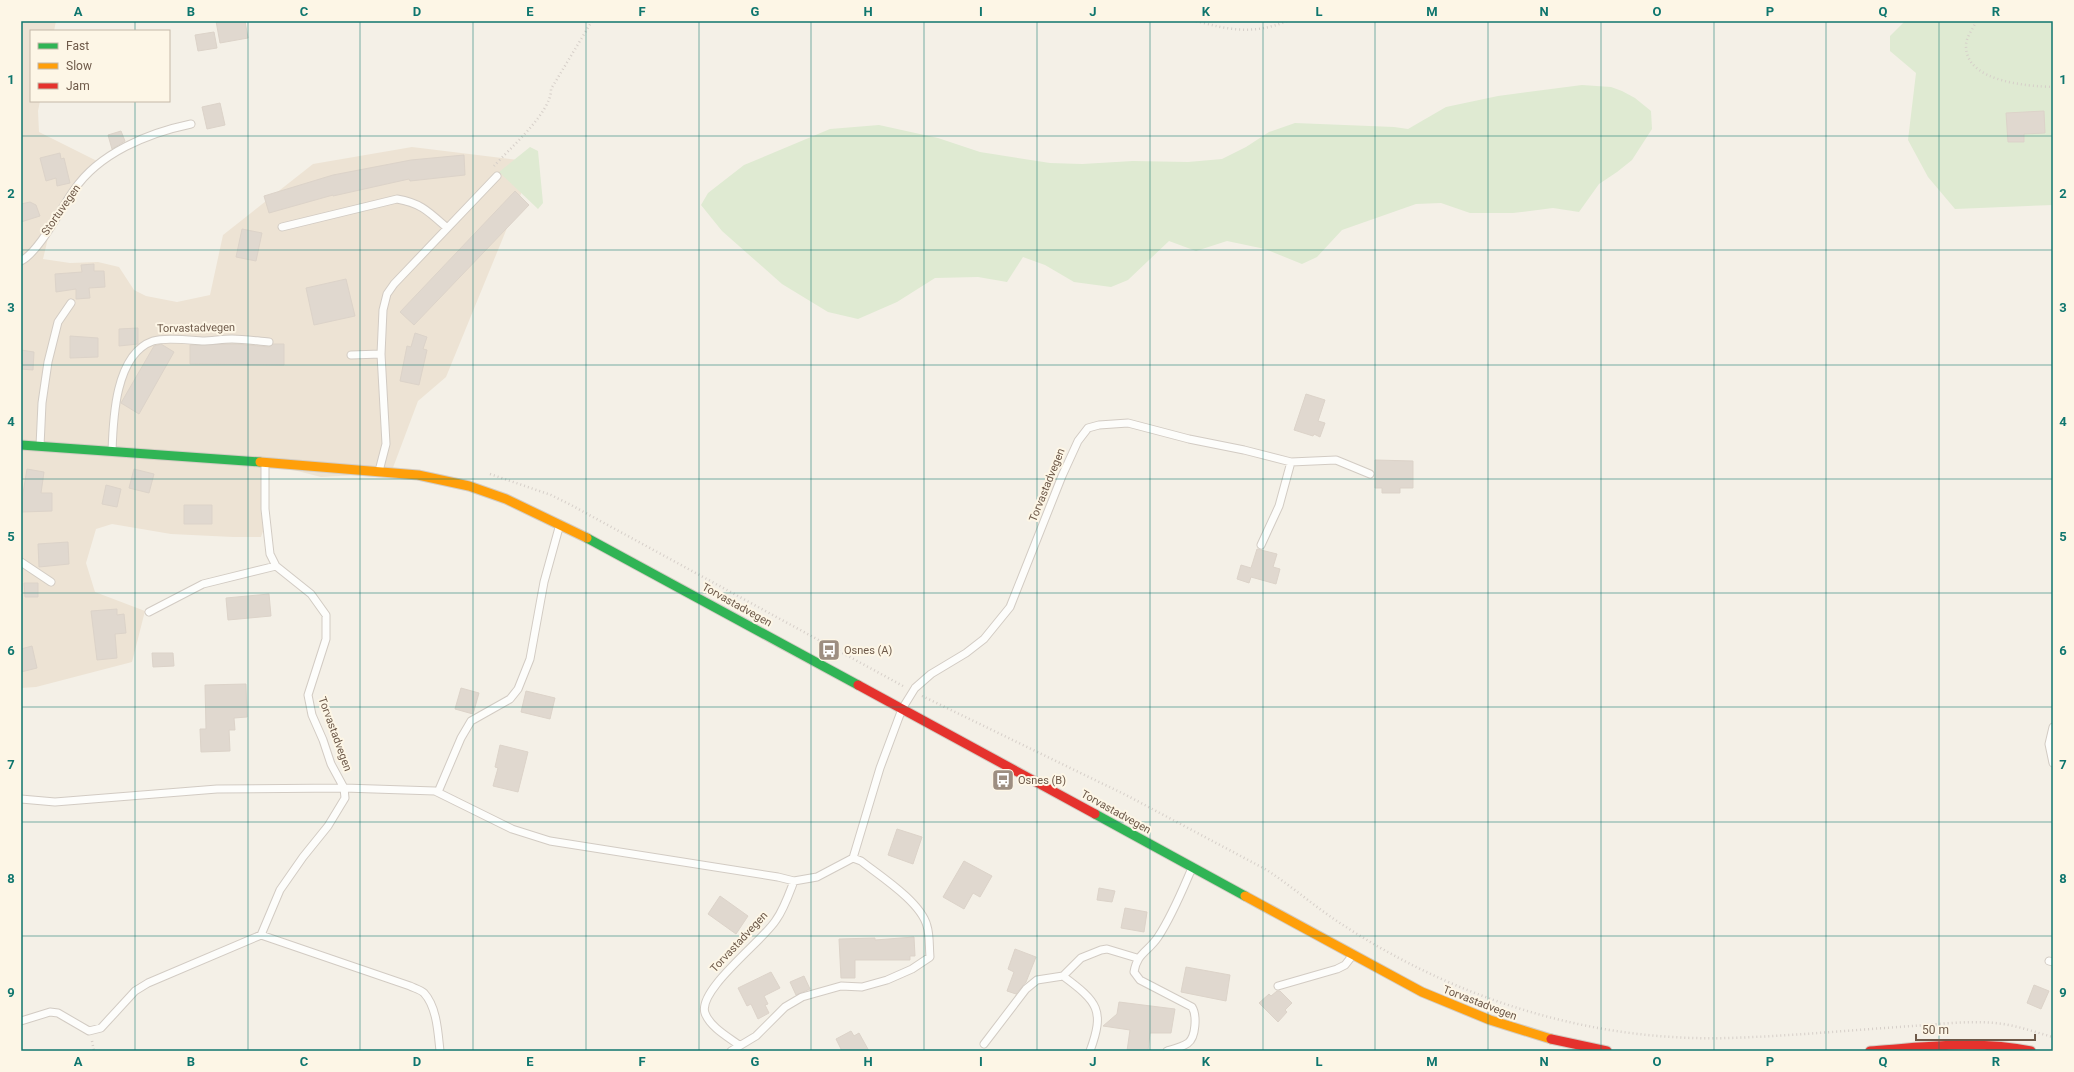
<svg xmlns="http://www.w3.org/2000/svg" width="2074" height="1072" font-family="Roboto,sans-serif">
	<rect width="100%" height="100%" fill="#f4f0e7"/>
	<!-- residential -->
	<path fill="#ede3d4" d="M21 21H56L54 31H31V101H40L38 111 39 132 99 162 87 176 48 238 43 259 70 263 98 262 119 267 134 290 146 296 177 302 210 295 223 235 313 164 412 147 534 162 446 377 418 401 391 473 321 477 266 463 261 491 266 523 261 537H233L171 534 112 524 96 529 86 563 95 592 145 611 132 662 36 687 21 688Z"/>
	<!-- green -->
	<path fill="#dfead2" d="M1905 21H2053V205L1955 209 1928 177 1908 140 1916 73 1890 51V36Z
		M1582 85 1611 87 1622 91 1635 98 1651 111 1652 129 1632 160 1617 172 1599 184 1579 212 1553 208 1513 213H1470L1441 203 1416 204 1342 230 1317 257 1302 264 1265 249 1227 241 1196 251 1169 241 1128 280 1111 287 1074 282 1045 265 1023 257 1007 282 978 277 935 278 897 302 858 319 828 312 782 284 722 231 701 205 708 193 744 165 830 129 879 125 938 138 980 152 1050 163 1082 164 1133 161 1188 162 1222 159 1246 147 1269 132 1295 123 1394 127 1408 129 1446 107 1498 96Z
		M530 147 538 151 543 203 538 209 499 172Z"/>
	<!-- building -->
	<path fill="#e0d8cf" stroke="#dcd3c9" d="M216 21H245L248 38 220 43Z
		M214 32 217 48 198 51 195 35Z
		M220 103 225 125 207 129 202 107Z
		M2044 111 2045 133 2024 134V142H2008L2006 113Z
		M121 131 125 141 112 149 108 135Z
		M60 153 61 159 64 158 70 183 57 186 56 178 46 181 40 158Z
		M464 155 465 175 410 181 409 179 333 196V195L269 213 264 196 333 175 411 160Z
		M515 191 529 205 414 325 400 312Z
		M30 202 36 205 40 216 21 222V204Z
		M242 229 262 233 256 261 236 257Z
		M94 264V271H104L105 287 89 288 90 298 76 299V289L56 292 55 274 82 272 81 265Z
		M346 279 355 316 314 325 306 288Z
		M138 328V344L119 346V329Z
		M415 333 427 337 423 349 427 350 419 385 400 381 407 346 411 347Z
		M70 336 98 338V357L70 358Z
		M161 344 174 352 139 414 121 403 154 346Z
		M236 344 269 347 273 344H284V365L190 364V345Z
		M21 350 34 352 33 370 21 369Z
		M1306 394 1325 400 1318 421 1325 423 1320 437 1314 434 1313 436 1294 430Z
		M1375 460 1413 461V488H1400V493H1382V488H1375Z
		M27 469 44 472 41 493H52V511L22 512 23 493Z
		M134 469 154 474 149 493 129 488Z
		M106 485 121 489 117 507 102 504Z
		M184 505H212V524H184Z
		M68 542 69 564 39 567 38 544Z
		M1257 549 1277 554 1273 567 1280 569 1276 584 1251 577 1249 583 1237 579 1241 565 1251 568Z
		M24 583H38V597H25Z
		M269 594 271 616 228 620 226 598Z
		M117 609V615L124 614 126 633 115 634 117 658 97 660 91 611Z
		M32 646 37 668 21 672V649Z
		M152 653H173L174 666 153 667Z
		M246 684 247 717 234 718 235 730H229L230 751 201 752 200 729H206L205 685Z
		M461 688 479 693 473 714 455 709Z
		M526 691 555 698 550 719 521 712Z
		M500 745 528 752 518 792 493 786 498 768 495 767Z
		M897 829 922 837 913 864 888 855Z
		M964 861 992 876 980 897 973 893 964 909 943 897Z
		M1099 888 1115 891 1112 902 1097 900Z
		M720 896 748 916 736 934 708 914Z
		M1125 908 1147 912 1144 932 1121 928Z
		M914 937 915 956H910V960H855V978H841L839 939 875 938V940Z
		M1015 949 1036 957 1026 982 1016 994 1007 991 1014 972 1008 969Z
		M1186 967 1230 975 1226 1001 1181 992Z
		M771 972 780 988 764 996 768 1004 765 1005 769 1013 758 1019 751 1004 747 1006 738 988Z
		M804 976 810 989 796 995 790 982Z
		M2034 985 2049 991 2041 1009 2027 1003Z
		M1277 991H1280L1292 1003 1285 1010 1287 1012 1278 1022 1259 1003 1269 994 1271 996Z
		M1119 1002 1175 1009 1171 1033H1150L1148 1051H1127L1130 1030 1103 1026 1117 1014Z
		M851 1031 854 1036 859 1033 869 1051H842L836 1039Z"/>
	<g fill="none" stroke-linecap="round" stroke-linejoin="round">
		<!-- lane casing -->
		<g stroke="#d2cbc3" stroke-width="9">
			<path id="lane" d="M282 227 397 199C421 203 429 212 447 228
				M21 261C40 251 61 208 74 190 99 153 148 133 191 124
				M351 355 381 354
				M40 446 42 403 48 362 58 322 71 303
				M112 452C113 420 115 354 153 341 165 337 189 340 202 341 212 341 222 339 232 339 244 339 257 341 269 342
				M379 471 386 444 381 354 383 310 387 294 394 284 497 176
				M1261 545 1279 506 1291 462
				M21 562 51 582
				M149 612 203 584 276 566
				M2053 727 2049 744 2053 763
				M438 792 461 738 471 721 510 699 518 689 530 659 544 582 560 524
				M21 799 55 802 217 789 344 788 435 791 512 829 550 841 778 877 794 881 817 877 853 858 880 768 902 709 915 688 931 674 966 653 984 639 1010 607 1062 476 1078 441 1088 428 1099 425 1128 423 1189 439 1244 450 1291 462 1336 460 1370 474
				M261 935 410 986C414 988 421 990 424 993 437 1007 438 1033 440 1051
				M2049 961 2053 962
				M1063 976C1098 1002 1105 1010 1090 1051
				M1278 986 1337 969 1345 965 1352 956
				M21 1021 50 1012 58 1013 89 1031 101 1028 135 991 148 983 261 935 280 890 303 857 328 826 345 798 344 788 331 764 323 740 312 715 308 695 326 639V615L311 594 276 566 270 554 265 509V462
				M984 1044 1026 989 1037 980 1063 976 1081 958 1101 950 1107 949 1137 958
				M739 1045C728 1037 710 1027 705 1013 697 990 764 940 776 920 784 909 789 894 794 881
				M731 1051 756 1036 785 1007 802 997 841 986 862 987 887 980 912 969 930 957C929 947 930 935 927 926 921 902 880 876 861 861L853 858
				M1167 1051C1174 1049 1182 1047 1188 1043 1196 1037 1197 1015 1192 1007L1140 980 1134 972C1137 953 1148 952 1158 937 1172 916 1182 891 1192 868"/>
		</g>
		<!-- fast casing -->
		<g stroke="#d3ccc3" stroke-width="11">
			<path id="fast" d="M21 445 260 462
				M587 538 858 685
				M1095 814 1245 896"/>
		</g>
		<!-- slow casing -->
		<g stroke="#d3ccc3" stroke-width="11">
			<path id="slow" d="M260 462 418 475 469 486 506 499 587 538
				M1245 896 1422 992 1490 1020 1551 1039"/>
		</g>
		<!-- jam casing -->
		<g stroke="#d3ccc3" stroke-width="11">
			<path id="jam" d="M858 685 1095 814
				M1551 1039 1607 1051
				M1870 1051C1924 1047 1978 1040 2031 1051"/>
		</g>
		<!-- path -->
		<path stroke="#d6cfc9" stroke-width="2.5" stroke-dasharray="1 3" stroke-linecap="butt" d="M1196 21C1229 30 1254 35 1287 21
			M1976 21C1973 30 1966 36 1966 46 1966 82 2027 86 2053 87
			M494 166C509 149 552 112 551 89L592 21
			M490 474 551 495 571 505 903 686
			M922 696 1126 795 1265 869C1292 886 1316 908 1343 925 1458 1000 1592 1042 1729 1038 1791 1036 1852 1030 1913 1026 1944 1024 1978 1019 2009 1025 2024 1028 2038 1033 2053 1037
			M92 1041 94 1051"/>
		<!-- lane -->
		<use href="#lane" stroke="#fdfdfb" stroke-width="7"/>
		<!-- fast -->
		<use href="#fast" stroke="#30b455" stroke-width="9"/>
		<!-- slow -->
		<use href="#slow" stroke="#ff9f0a" stroke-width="9"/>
		<!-- jam -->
		<use href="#jam" stroke="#e5322d" stroke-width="9"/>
	</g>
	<!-- grid -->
	<path fill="none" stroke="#0f766e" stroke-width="1" stroke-opacity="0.55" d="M135 21V31M248 21V1051M360 21V1051M473 21V1051M586 21V1051M699 21V1051M811 21V1051M924 21V1051M1037 21V1051M1150 21V1051M1263 21V1051M1375 21V1051M1488 21V1051M1601 21V1051M1714 21V1051M1826 21V1051M1939 21V1051M135 101V1051M21 136H2053M21 250H2053M21 365H2053M21 479H2053M21 593H2053M21 707H2053M21 822H2053M21 936H2053"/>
	<!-- icons -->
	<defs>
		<g id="bus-square" transform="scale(1.15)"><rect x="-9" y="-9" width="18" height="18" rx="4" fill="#9d8e81" stroke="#fdf6e6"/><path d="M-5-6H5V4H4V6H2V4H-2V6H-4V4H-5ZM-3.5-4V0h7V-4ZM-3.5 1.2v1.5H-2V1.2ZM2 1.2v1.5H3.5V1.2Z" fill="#fff"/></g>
	</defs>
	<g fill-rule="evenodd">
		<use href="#bus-square" x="829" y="650"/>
		<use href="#bus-square" x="1003" y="780"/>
	</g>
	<g text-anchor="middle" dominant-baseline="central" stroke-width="4" stroke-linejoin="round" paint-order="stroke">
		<!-- street labels -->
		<g font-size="11" fill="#6e5a4a" stroke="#fdf6e6">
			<text transform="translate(61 210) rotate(-55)">Stortuvegen</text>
			<text transform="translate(196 328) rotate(-1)">Torvastadvegen</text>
			<text transform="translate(1047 485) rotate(-68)">Torvastadvegen</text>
			<text transform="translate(737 605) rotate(29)">Torvastadvegen</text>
			<text transform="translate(335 734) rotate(70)">Torvastadvegen</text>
			<text transform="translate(1116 812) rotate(29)">Torvastadvegen</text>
			<text transform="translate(739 942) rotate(-47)">Torvastadvegen</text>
			<text transform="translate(1480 1003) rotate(21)">Torvastadvegen</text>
		</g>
		<!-- poi labels -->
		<g font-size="11" fill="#6e5a4a" stroke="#fdf6e6" text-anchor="start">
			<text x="844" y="650">Osnes (A)</text>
			<text x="1018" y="780">Osnes (B)</text>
		</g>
	</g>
	<!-- border -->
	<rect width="2074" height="1072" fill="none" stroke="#fdf6e6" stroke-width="44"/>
	<!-- legend -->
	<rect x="30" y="30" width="140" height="72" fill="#fdf6e6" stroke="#c4b8a8"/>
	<rect x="38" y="43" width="20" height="6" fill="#30b455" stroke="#c4b8a8"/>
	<text x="66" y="50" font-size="12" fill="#6e5a4a">Fast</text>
	<rect x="38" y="63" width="20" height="6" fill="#ff9f0a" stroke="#c4b8a8"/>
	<text x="66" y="70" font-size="12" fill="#6e5a4a">Slow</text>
	<rect x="38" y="83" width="20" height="6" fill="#e5322d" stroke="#c4b8a8"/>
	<text x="66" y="90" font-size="12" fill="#6e5a4a">Jam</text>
	<!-- scale -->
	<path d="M1916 1034v6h119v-6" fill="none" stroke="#6e5a4a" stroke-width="2"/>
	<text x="1922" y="1034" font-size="12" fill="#6e5a4a" stroke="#fdf6e6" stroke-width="3" paint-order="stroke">50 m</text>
	<rect x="22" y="22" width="2030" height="1028" fill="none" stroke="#0f766e" stroke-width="1.5"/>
	<g font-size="13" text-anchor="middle" font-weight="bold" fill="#0f766e">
		<text x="78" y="16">A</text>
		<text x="191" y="16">B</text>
		<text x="304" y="16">C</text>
		<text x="417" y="16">D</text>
		<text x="530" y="16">E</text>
		<text x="642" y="16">F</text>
		<text x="755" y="16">G</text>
		<text x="868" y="16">H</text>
		<text x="981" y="16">I</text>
		<text x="1093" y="16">J</text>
		<text x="1206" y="16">K</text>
		<text x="1319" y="16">L</text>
		<text x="1432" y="16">M</text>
		<text x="1544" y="16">N</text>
		<text x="1657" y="16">O</text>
		<text x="1770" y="16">P</text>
		<text x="1883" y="16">Q</text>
		<text x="1996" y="16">R</text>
		<text x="11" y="84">1</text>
		<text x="2063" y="84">1</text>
		<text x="11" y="198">2</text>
		<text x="2063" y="198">2</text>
		<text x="11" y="312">3</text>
		<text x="2063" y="312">3</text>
		<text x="11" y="426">4</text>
		<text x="2063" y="426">4</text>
		<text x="11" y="541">5</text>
		<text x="2063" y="541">5</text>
		<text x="11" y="655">6</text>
		<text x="2063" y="655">6</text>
		<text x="11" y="769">7</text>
		<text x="2063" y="769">7</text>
		<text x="11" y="883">8</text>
		<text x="2063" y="883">8</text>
		<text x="11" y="997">9</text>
		<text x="2063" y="997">9</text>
		<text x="78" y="1066">A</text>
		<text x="191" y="1066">B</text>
		<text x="304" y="1066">C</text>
		<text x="417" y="1066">D</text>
		<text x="530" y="1066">E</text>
		<text x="642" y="1066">F</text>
		<text x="755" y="1066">G</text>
		<text x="868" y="1066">H</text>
		<text x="981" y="1066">I</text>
		<text x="1093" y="1066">J</text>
		<text x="1206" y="1066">K</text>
		<text x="1319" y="1066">L</text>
		<text x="1432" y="1066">M</text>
		<text x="1544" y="1066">N</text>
		<text x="1657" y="1066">O</text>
		<text x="1770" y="1066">P</text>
		<text x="1883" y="1066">Q</text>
		<text x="1996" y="1066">R</text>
	</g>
</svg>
